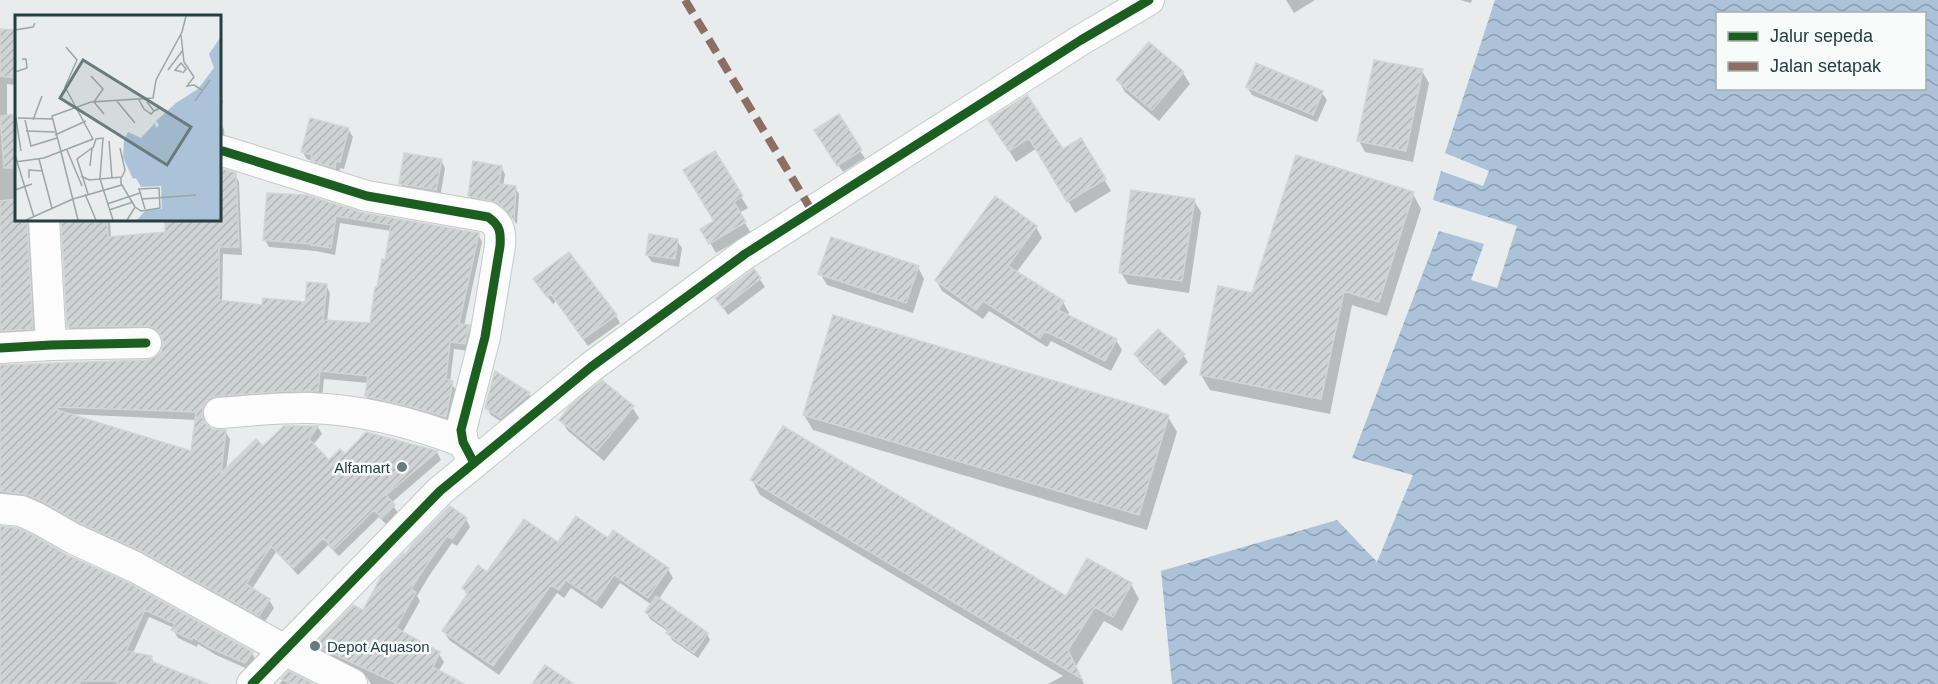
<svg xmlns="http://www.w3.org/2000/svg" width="1938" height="684" font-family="Helvetica,sans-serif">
	<defs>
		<pattern id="water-waves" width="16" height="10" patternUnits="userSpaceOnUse" patternTransform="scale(1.5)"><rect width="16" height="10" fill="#abc2d9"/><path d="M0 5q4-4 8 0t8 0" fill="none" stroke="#8b9fb1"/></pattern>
		<pattern id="building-hatch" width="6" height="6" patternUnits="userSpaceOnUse" patternTransform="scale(1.5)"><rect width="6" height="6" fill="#cfd3d3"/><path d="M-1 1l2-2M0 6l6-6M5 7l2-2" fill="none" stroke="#b2b6b6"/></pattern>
	</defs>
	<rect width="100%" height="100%" fill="#e8ecec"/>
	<!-- water -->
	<path fill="url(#water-waves)" fill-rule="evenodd" d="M1495 0H1938V684H1172L1161 571 1337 520 1377 562 1413 475 1352 458 1439 231 1484 244 1471 280 1497 288 1517 226 1433 200 1441 171 1483 186 1489 171 1445 153ZM1718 14H1924V88H1718Z"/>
	<!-- shadow -->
	<path fill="#0003" fill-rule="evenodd" d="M1286 0H1315L1294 13Z
		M1460 0H1472L1471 3Z
		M0 31 16 32V85L7 84V116H16V219H33L36 336 0 339Z
		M1422 71 1429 83 1413 162 1365 152 1359 141Z
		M1183 73 1190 84 1159 121 1125 92 1118 80Z
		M1247 87 1322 93 1327 100 1317 122 1252 95Z
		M219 94 223 101 219 116Z
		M990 120 1063 151 1081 140 1111 191 1075 213 1037 148 1016 162Z
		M219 122 224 129 225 142 219 145Z
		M348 129 353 137 344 169 340 168 339 175 318 168 313 161 307 159 302 151Z
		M820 138 860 151 865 158 843 172Z
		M714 153 748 208 739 213 751 233 716 253 702 229 716 221Z
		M441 160 445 168 440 198 405 192 401 184Z
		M501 167 505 174 503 186 515 187 519 194 517 224 503 209 473 202 469 196Z
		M219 168 235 174 239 182 242 255 223 254 222 302 264 306 306 303 326 285 330 293 327 322 371 324 386 261 391 231 340 223 335 255 316 251 269 247 265 240 269 195 364 214 478 234 482 242 464 326H469L473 334 469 351 454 349 450 382 456 390 450 424 371 404 366 396 369 383 324 379 322 398 207 413 205 423 207 426 211 430 225 431 230 439 226 471 263 448 284 427H318L322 434 313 445 329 462 345 456 366 433 437 452 441 460 391 503 399 514 387 525 379 517 339 556 328 545 298 575 276 552 252 589 269 600 274 608 264 623 0 498V367L147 362 156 359 163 351 164 339 160 335 151 333 73 335 69 327 63 219H110L111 238 166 233 168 219H219ZM69 414 196 420 193 453Z
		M1413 194 1421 209 1387 316 1352 305 1330 414 1210 390 1201 375 1253 294Z
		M1194 201 1201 212 1189 293 1128 284 1121 273Z
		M1036 227 1042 238 1016 273 1063 302 1069 313 1067 316 1116 340 1122 350 1111 371 1051 341 1047 347 989 311 983 319 942 291 936 280Z
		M677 241 682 248 679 267 652 262 647 255Z
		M918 267 924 279 913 313 827 285 820 273Z
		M754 271 765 287 728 315 717 298Z
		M540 287 616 316 620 323 588 346 556 301 553 304Z
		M1135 354 1183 355 1188 362 1165 386 1140 362Z
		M529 394 533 401 506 425 491 415 486 407Z
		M632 407 639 418 604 461 568 431 561 420Z
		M804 415 1168 417 1177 432 1147 530 813 430Z
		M752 480 1067 598 1131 584 1139 599 1122 631 1104 621 1076 666 1084 684H1048L1063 676 760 495Z
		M466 519 470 527 457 546 452 543 429 576 417 596 420 601 402 633 439 654 444 662 438 672 461 684H371L366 676 320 653 316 646 364 612 406 556Z
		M0 531 252 653 256 661 250 670 216 655 198 644 197 647 178 638 173 630 174 628 149 617 133 653 151 657 155 664 186 684H0Z
		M608 541 668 569 673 578 658 600 707 634 710 640 698 658 672 640 669 632 650 619 646 612 652 605 620 583 602 609 571 588 564 598 557 593 499 675 449 640 444 631 468 596 463 588 487 574 559 544Z
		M289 673 311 684H279Z"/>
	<!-- building -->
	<path fill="url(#building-hatch)" stroke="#d1d5d5" stroke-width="1.5" fill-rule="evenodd" d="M0 29 16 30V78L0 76Z
		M1149 42 1184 72 1152 110 1116 80Z
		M1374 60 1423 69 1406 151 1357 141Z
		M1256 63 1323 91 1313 115 1246 87Z
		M1027 95 1063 149 1081 138 1106 179 1067 202 1029 138 1009 151 988 120Z
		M16 114V168H4L0 116Z
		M839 114 862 150 837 166 814 130Z
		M310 118 349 128 340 162 336 161 335 168 311 161 312 155 301 152Z
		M715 151 743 196 734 202 746 222 709 244 700 229 714 221 683 170Z
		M404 153 442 159 436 190 399 184Z
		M1296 155 1414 192 1379 302 1344 291 1321 399 1200 375 1218 286 1252 293Z
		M473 161 502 166 499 184 516 186 514 220 498 203 468 196Z
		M219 168 236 173 239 247H219V300L262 305 263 298 305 302 307 282 327 284 323 320 370 323 375 287H377L382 259 385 260 391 225 336 216 331 248 311 245V244L263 240 267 193 306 195 364 213 479 233 459 324 470 325 465 344 450 342 446 379 453 381 446 417 412 407 365 396 368 376 320 371 318 391H287L218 396 210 398 204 405 202 414 205 423 212 429 226 430 221 473 256 439 263 446 284 426H318L309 439 329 460 340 449 345 454 366 432 438 451 386 495 395 505 382 518 374 510 334 549 323 538 293 568 271 546 246 584 270 599 259 616 143 552 82 524 44 502 28 495 0 491V365L146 360 155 357 161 352 163 343 160 334 155 328 146 326 67 327 61 219H107L108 237 165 232V219H219ZM57 407 196 412 191 451 57 410Z
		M1131 190 1195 199 1182 281 1119 273Z
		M995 196 1037 226 1008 266 1064 301 1058 310 1117 339 1105 361 1045 331 1040 338 983 301 976 310 935 280Z
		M16 199V219H27L33 329 0 331V201Z
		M649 234 678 239 675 259 646 255Z
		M831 237 919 266 906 303 818 274Z
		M569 252 617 315 583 339 551 294 547 297 533 279Z
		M754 269 761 278 723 308 715 298Z
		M833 315 1169 415 1139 515 803 415Z
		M1158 329 1185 354 1160 379 1134 354Z
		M495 371 530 393 501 418 485 408Z
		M602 380 634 406 597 451 559 420 569 407Z
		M783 426 1066 596 1087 558 1132 583 1113 617 1095 607 1068 650 1082 679 750 480Z
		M450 506 467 518 452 539 447 536 425 567 411 589 416 592 396 628 440 652 433 667 464 684H398L314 645 353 605 363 610 382 575 404 553 406 554 413 543Z
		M576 516 608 538 613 530 669 568 648 598 614 575 596 601 566 580 559 590 551 585 493 666 442 631 468 593 462 588 478 565 487 572 524 519 558 542Z
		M0 526 17 528 29 533 67 555 127 582 253 652 245 663 210 648 193 637 192 640 171 630 175 624 145 610 126 651 152 656 151 661 208 684H117L118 681H80V684H0Z
		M656 596 708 633 694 653 666 633 669 630 645 612Z
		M545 665 574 684H532Z
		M289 671 314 684H292L281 679Z"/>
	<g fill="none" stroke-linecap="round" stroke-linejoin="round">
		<!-- minor casing -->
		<g stroke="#c5c9c9" stroke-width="32">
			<path id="minor" d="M223 151 367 196 488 217C500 225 501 232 500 246L485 337 461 430 463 442 474 463
				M44 219 51 345
				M0 348 51 345 146 343
				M219 413C249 411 281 407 311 408 364 410 414 423 463 442
				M0 509 21 511 37 518 74 539 135 567 285 650 352 684
				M252 684 440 491 591 367 745 254 1081 40 1149 0"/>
		</g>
		<!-- minor -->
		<use href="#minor" stroke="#fcfcfc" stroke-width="30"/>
		<!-- quiet -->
		<path stroke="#8d6e63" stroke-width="8" stroke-dasharray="15 8" stroke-linecap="butt" d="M685 0 812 211"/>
		<!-- cycleway casing -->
		<g stroke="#f7fbfa" stroke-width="13">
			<path id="cycleway" d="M223 151 367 196 488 217C500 225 501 232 500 246L485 337 461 430 463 442 474 463
				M0 348 51 345 146 343
				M252 684 440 491 591 367 745 254 1081 40 1149 0"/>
		</g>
		<!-- cycleway -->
		<use href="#cycleway" stroke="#1b5e20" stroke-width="9"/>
	</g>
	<!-- markers -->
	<g fill="#697b7c" stroke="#f7fbfa" stroke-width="2">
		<circle cx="402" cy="467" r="6"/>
		<circle cx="315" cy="646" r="6"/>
	</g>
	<g text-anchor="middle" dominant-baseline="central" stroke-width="5" stroke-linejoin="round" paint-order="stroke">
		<!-- poi labels -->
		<g font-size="15" fill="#253e40" stroke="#f7fbfa" text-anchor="end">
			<text x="390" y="467">Alfamart</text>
			<text x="327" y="646" text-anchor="start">Depot Aquason</text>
		</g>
	</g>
	<!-- overview -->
	<g transform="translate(15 15)">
		<rect width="206" height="206" fill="#e8ecec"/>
		<path d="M205 23V205H122L131 195 147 194 146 171 126 172 121 163 118 164 108 142 109 125 113 117 126 123 140 108 141 113 144 110 141 106 161 88 183 74 199 53 194 39Z" fill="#abc2d9"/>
		<path fill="none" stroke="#9aa6a7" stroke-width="1.5" d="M0 15 18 12 20 8M166 20 169 47 179 62 172 71 179 70 187 75M153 55 168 35M0 57 12 53 11 44H7M167 57 160 55 166 48 171 54 168 58M76 61 88 74 79 87 89 99M101 85 120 108M124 85 129 94 136 99 139 96M180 86 195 65M132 87 139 96 145 93M0 97 6 136M3 103 37 104M10 105 16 131 42 123M18 105 27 81M11 116 40 117M40 120 71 106M94 126 97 163M78 133 81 124 88 123 85 164 98 205M105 133 110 155 107 162M52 135 67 171M0 140 19 202M24 144 37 193M0 147 29 143 78 124 50 72 62 45 51 32M66 161 74 165 106 162V170M14 163V155L28 156M0 175 17 169M70 179 81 205M73 179 62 144 77 133 75 151M58 184 107 170 120 192M127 184 181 180M92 189 125 178M94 195 118 187M11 205 58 184M63 205 37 101 76 87 138 83 141 65 167 17 171 1M112 205 120 192 126 196 145 193 144 173 124 174 130 194"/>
		<path fill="#697b7c" fill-opacity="0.15" stroke="#697b7c" stroke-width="3" d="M68 45 176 112 152 150 45 83Z"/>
		<rect width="206" height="206" fill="none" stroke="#253e40" stroke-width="3"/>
	</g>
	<!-- legend -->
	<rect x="1716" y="12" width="210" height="78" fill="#f7fbfa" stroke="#a3afb0" stroke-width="1.5"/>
	<rect x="1728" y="32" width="30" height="9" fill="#1b5e20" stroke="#a3afb0" stroke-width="1.5"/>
	<text x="1770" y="42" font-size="18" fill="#253e40">Jalur sepeda</text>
	<rect x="1728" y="62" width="30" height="9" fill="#8d6e63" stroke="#a3afb0" stroke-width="1.5"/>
	<text x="1770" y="72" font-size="18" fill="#253e40">Jalan setapak</text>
</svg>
